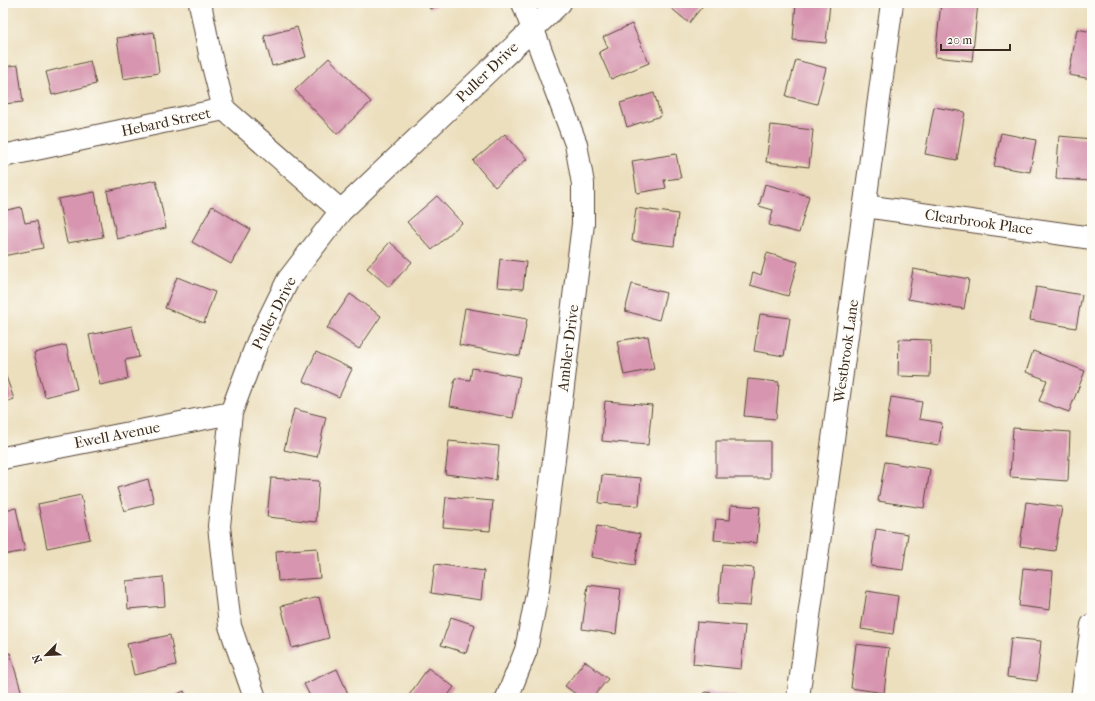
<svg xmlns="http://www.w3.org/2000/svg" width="1095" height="701" font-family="'IM FELL French Canon',serif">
	<rect width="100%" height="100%" fill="#fdfcf7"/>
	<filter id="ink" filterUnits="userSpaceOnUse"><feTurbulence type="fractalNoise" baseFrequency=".025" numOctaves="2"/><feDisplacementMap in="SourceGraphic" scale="8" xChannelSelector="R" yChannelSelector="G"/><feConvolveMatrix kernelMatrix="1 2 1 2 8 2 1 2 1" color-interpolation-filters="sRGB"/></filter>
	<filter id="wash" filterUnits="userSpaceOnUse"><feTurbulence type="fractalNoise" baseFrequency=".012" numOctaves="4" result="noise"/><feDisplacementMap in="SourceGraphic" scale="16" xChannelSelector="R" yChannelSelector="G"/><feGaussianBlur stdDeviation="0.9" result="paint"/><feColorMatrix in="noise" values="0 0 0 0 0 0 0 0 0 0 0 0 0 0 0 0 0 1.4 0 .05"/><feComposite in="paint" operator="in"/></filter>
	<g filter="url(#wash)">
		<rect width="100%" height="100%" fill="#ecdfbe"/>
		<g id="blocks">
			<!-- building -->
			<path fill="#d795af" d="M427 3H443L430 9Z
				M665 3H705L689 23Z
				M796 3H830L826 43 793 40Z
				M941 3H978L972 61 935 57Z
				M632 24 649 63 611 79 599 52 608 48 603 37Z
				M297 27 306 57 272 66 264 36Z
				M1077 29 1092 32V79L1069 75Z
				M154 32 159 73 123 79 117 38Z
				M329 58 371 102 337 134 295 90Z
				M796 60 826 68 817 104 786 96Z
				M90 61 96 84 52 95 46 72Z
				M18 65 23 102 3 104V67Z
				M654 93 661 116 627 127 620 103Z
				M934 107 965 112 957 160 925 154Z
				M771 125 813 130 809 167 766 162Z
				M1001 133 1036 140 1030 172 994 166Z
				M505 134 527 159 495 187 473 161Z
				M1059 136 1092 139V181L1056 179Z
				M676 154 681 178 664 180 666 188 637 193 632 161Z
				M156 180 166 228 117 239 107 191Z
				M765 184 809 196 799 233 769 225 773 210 759 206Z
				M95 192 103 237 67 243 58 199Z
				M437 196 462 223 432 250 407 222Z
				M212 206 250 229 231 264 192 242Z
				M21 207 25 223 37 221 43 248 3 256V211Z
				M636 208 678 214 674 246 632 241Z
				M390 242 412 262 389 287 367 268Z
				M767 253 798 262 788 296 750 285 753 272 761 275Z
				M500 259 526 262 523 289 497 287Z
				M913 269 969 279 964 309 908 299Z
				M177 277 215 292 204 323 165 308Z
				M632 284 666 293 659 320 625 311Z
				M1036 287 1082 295 1076 328 1030 320Z
				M350 294 381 316 359 349 327 328Z
				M465 308 527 319 520 356 459 345Z
				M760 314 790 318 784 356 754 351Z
				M132 326 139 357 125 360 128 379 100 385 89 335Z
				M648 336 654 369 624 375 617 341Z
				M899 339 931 340 930 377 898 376Z
				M66 345 77 389 45 397 34 353Z
				M1033 351 1085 371 1069 412 1039 401 1047 380 1026 372Z
				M316 352 352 369 339 397 303 381Z
				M3 368 14 399 3 403Z
				M472 368 520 377 513 418 450 406 455 378 470 380Z
				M748 379 779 382 776 419 744 416Z
				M891 397 922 402 919 419 942 423 939 445 885 437Z
				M605 401 652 405 648 445 602 441Z
				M294 409 326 417 317 457 284 450Z
				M1013 428 1070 432 1068 481 1010 477Z
				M449 441 499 446 496 480 445 474Z
				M716 441H770V478H716Z
				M885 462 930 469 924 508 878 501Z
				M602 475 641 478 639 506 599 503Z
				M271 478 319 481 316 522 267 517Z
				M148 479 154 503 124 511 117 488Z
				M81 495 90 539 47 548 38 504Z
				M446 497 493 501 490 531 443 527Z
				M1026 502 1062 507 1055 551 1020 546Z
				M731 505 760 507 757 543 714 540 716 519 730 520Z
				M16 508 25 551 3 555V510Z
				M597 526 640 534 635 565 591 557Z
				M876 529 908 534 903 570 871 566Z
				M317 548 320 578 278 581 276 551Z
				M435 564 484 571 481 600 431 593Z
				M722 565 754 568 750 606 718 604Z
				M1023 568 1053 571 1050 610 1019 606Z
				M163 577 165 606 128 609 126 581Z
				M588 585 621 589 616 634 582 629Z
				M867 591 898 596 893 634 861 629Z
				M319 597 329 638 292 648 281 606Z
				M451 617 475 625 466 653 441 645Z
				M697 622 745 626 741 669 693 664Z
				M170 635 176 665 134 675 127 644Z
				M1011 638 1041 641 1037 681 1007 677Z
				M856 644 889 648 884 693 851 688Z
				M10 653 23 697 21 698H3V655Z
				M585 661 608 679 592 698H581L565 686Z
				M428 668 454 687 446 698H407Z
				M337 669 350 698H311L304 684Z
				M184 691 187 698H169Z
				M705 692 736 696V698H704Z"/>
		</g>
	</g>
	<g filter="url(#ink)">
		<use href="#blocks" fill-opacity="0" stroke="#564536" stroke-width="1"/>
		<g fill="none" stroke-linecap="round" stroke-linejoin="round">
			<!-- minor casing -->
			<g stroke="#564536" stroke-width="24">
				<path id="minor" d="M200 3 210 54 224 109
					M224 109 341 211
					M3 156 224 109
					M865 206 1092 238
					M3 458 231 413
					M255 698 230 626 219 526 231 413 258 341 288 280 341 211 560 3
					M507 698 526 650 538 589 583 224V184L576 144 523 3
					M798 698 892 3
					M1082 698 1092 625"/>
			</g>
			<!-- minor -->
			<use href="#minor" stroke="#fff" stroke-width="22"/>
		</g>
	</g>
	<g text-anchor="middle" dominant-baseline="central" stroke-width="4" stroke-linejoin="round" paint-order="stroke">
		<!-- street labels -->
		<g font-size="15" fill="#3b2a1e" stroke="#fdfcf7">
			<text transform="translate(487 72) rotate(-44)">Puller Drive</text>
			<text transform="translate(166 122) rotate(-12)">Hebard Street</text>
			<text transform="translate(979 222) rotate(8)">Clearbrook Place</text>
			<text transform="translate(274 313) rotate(-63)">Puller Drive</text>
			<text transform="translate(568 348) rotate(-83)">Ambler Drive</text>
			<text transform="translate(846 351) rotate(-82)">Westbrook Lane</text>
			<text transform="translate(117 435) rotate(-11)">Ewell Avenue</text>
		</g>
	</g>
	<!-- margin -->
	<rect width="1095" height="701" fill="none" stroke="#fdfcf7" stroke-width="16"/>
	<!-- north arrow -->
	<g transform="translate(46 655) rotate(246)" stroke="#fdfcf7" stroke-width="3" paint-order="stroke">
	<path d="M0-3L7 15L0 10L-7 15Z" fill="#3b2a1e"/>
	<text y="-6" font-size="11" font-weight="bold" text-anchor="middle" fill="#3b2a1e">N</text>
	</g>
	<!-- scale -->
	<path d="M941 44v6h69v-6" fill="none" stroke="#3b2a1e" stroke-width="2"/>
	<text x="947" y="44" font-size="12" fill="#3b2a1e" stroke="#fdfcf7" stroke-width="3" paint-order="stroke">20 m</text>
</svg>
